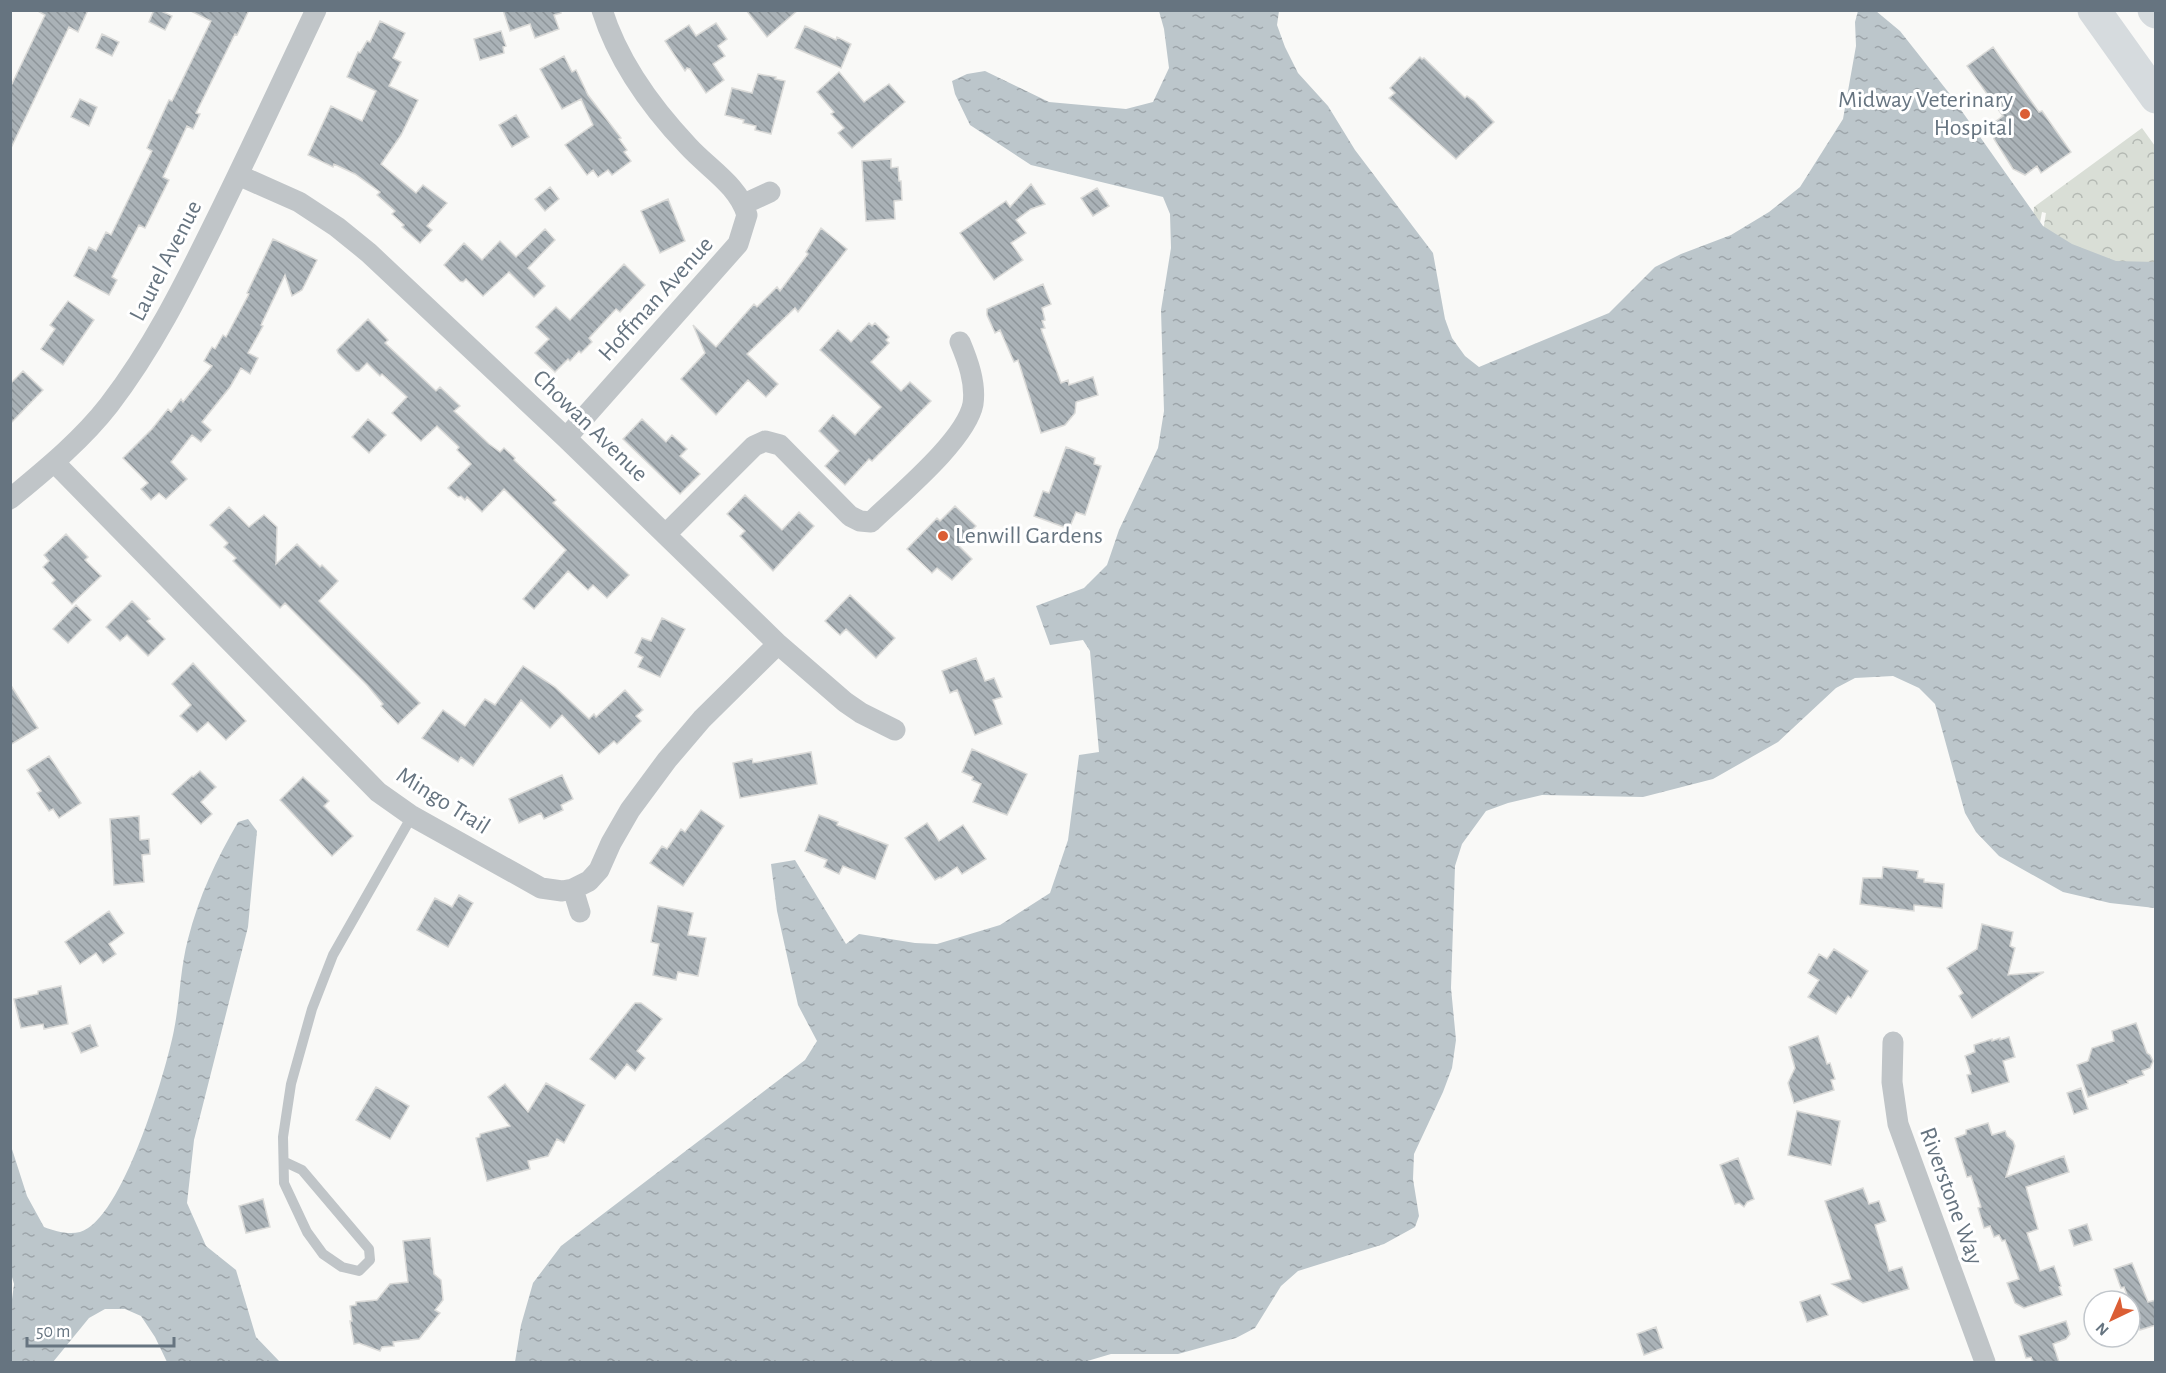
<svg xmlns="http://www.w3.org/2000/svg" width="2166" height="1373" font-family="'Alegreya Sans',sans-serif">
	<defs>
		<pattern id="forest-crowns" width="20" height="18" patternUnits="userSpaceOnUse" patternTransform="scale(1.5)"><rect width="20" height="18" fill="#d9ded6"/><path d="M2 6a3 3 0 1 1 6 0M12 15a3 3 0 1 1 6 0" fill="none" stroke="#b4b9b3"/></pattern>
		<pattern id="water-ripples" width="26" height="14" patternUnits="userSpaceOnUse" patternTransform="scale(1.5)"><rect width="26" height="14" fill="#bcc6cb"/><path d="M2 4q2-2 4 0t4 0M15 11q2-2 4 0t4 0" fill="none" stroke="#9da5aa"/></pattern>
		<pattern id="building-back-hatch" width="6" height="6" patternUnits="userSpaceOnUse" patternTransform="scale(1.5)"><rect width="6" height="6" fill="#aab2b7"/><path d="M-1 5l2 2M0 0l6 6M5-1l2 2" fill="none" stroke="#8e959a"/></pattern>
	</defs>
	<rect width="100%" height="100%" fill="#f9f9f7"/>
	<!-- forest -->
	<path fill="url(#forest-crowns)" d="M2142 128 2155 146V270L2038 262 2046 213 2042 212 2027 291 2034 207Z"/>
	<!-- water -->
	<path fill="url(#water-ripples)" d="M1159 11H1279L1277 25 1285 47 1298 73 1328 106 1355 150 1433 253 1445 319 1452 338 1465 356 1479 367 1609 313 1655 267 1681 254 1731 235 1769 212 1800 187 1843 119 1856 46 1855 22 1858 11H1876L1900 31 1949 93 2043 226 2072 244 2116 261 2155 262V908L2110 903 2063 892 1999 856 1976 832 1965 813 1935 704 1919 688 1893 676 1855 678 1836 688 1778 742 1713 779 1643 797 1542 795 1508 803 1486 811 1462 844 1455 866 1451 988 1456 1040 1452 1068 1443 1092 1414 1154 1413 1179 1419 1216 1415 1227 1384 1244 1298 1271 1281 1286 1255 1328 1236 1338 1178 1354H1111L1084 1362H515L521 1325 533 1283 561 1246 805 1060 817 1041 798 1005 777 911 771 864 795 860 846 944 859 934 915 943 937 944 1000 925 1050 893 1068 840 1079 755 1099 752 1090 651 1083 640 1050 645 1036 606 1084 588 1107 565 1119 530 1158 448 1164 411 1161 310 1171 248 1170 214 1163 197 1031 165 970 125 955 94 952 81 967 74 985 71 1049 102 1126 109 1153 102 1169 68 1164 29Z
		M248 819 257 831 248 927 194 1140 187 1203 206 1246 236 1270 256 1337 280 1362H167L155 1337 141 1316 125 1309H105L89 1318 53 1362H11V1307L14 1284 10 1270 11 1146 27 1196 44 1227C55 1231 68 1235 80 1232 122 1221 166 1071 174 1030 180 1000 180 969 188 939 199 896 216 860 238 822Z"/>
	<!-- building -->
	<path fill="url(#building-back-hatch)" stroke="#dbdbd9" stroke-width="1.5" d="M36 10H88L78 32 69 27 10 150V88L45 15Z
		M154 10H159L172 16 165 30 149 22Z
		M189 10H249L237 35 235 34 196 113 200 114 193 129 187 126 163 177 169 180 145 228 139 225 112 277 117 280 109 295 74 276 89 247 96 251 106 232 111 235 152 151 147 148 169 100 172 101 211 21Z
		M503 10H560L561 13 554 15 559 29 535 38 530 24 510 31Z
		M746 10H798L767 37Z
		M380 21 405 33 393 58 401 62 389 86 418 100 401 135 381 164 416 193 423 185 447 203 427 226 432 230 420 243 402 227 404 225 392 214 395 211 377 195 380 192 355 174 334 164 333 167 308 155 331 106 362 121 376 91 347 77 358 52 360 53 367 41 370 42Z
		M716 23 727 39 718 46 725 56 713 64 724 80 706 93 690 69 687 68 685 71 665 41 689 25 696 36Z
		M805 26 836 40 837 37 851 44 841 68 795 48Z
		M501 31 506 46 503 47 504 53 480 60 474 39Z
		M102 34 119 42 112 56 96 48Z
		M1993 47 2039 112 2042 111 2071 152 2041 173 2037 166 2025 175 2013 169 1994 139 1992 124 2003 116 1967 66Z
		M564 56 572 72 576 70 588 95 621 138 619 139 627 150 624 152 631 161 612 175 608 170 598 177 593 170 587 175 565 145 593 125 581 99 562 109 540 69Z
		M1420 57 1422 59 1424 58 1465 98 1467 96 1474 101 1494 122 1456 159 1389 98 1395 93 1390 88Z
		M839 72 864 102 889 84 905 102 852 148 838 133 844 128 831 114 834 112 817 92Z
		M758 74 776 77 775 79 785 81 771 134 755 130 756 126 743 123 744 120 725 115 732 88 752 93Z
		M80 99 97 107 89 126 71 117Z
		M516 115 529 137 512 147 499 125Z
		M891 159V168L898 167 899 181H901L902 200 894 201 895 219 866 221 862 161Z
		M1031 184 1045 204 1031 209 1016 220 1026 233 1011 243 1023 260 994 280 960 233 1006 201 1010 207Z
		M550 187 559 199 545 211 535 199Z
		M1097 188 1109 206 1093 216 1081 198Z
		M668 199 685 241 660 253 641 211Z
		M821 228 847 249 798 312 795 308 747 354 778 384 766 397 748 380 716 415 681 379 705 353 693 325 716 347 754 304 757 307 777 287 780 291 808 254 806 252Z
		M545 229 555 240 528 268 545 286 534 297 509 272 483 296 466 279 463 282 460 281 444 265 464 243 482 260 500 241 516 257Z
		M273 239 317 260 302 290 292 296 285 275 261 325 263 326 248 353 258 358 250 374 241 368 230 387 202 422 211 430 201 442 192 435 171 462 187 479 166 499 159 493 151 500 141 489 148 483 123 458 152 429 168 409 171 412 181 399 183 402 212 366 204 361 212 347 215 349 223 335 226 337 249 294 247 293Z
		M624 264 645 285 620 312 616 309 589 338 592 342 581 353 579 351 570 361 568 359 555 372 535 353 549 339 536 327 556 307 570 320Z
		M1043 284 1051 304 1042 308 1045 320 1042 321 1045 328 1041 329 1061 383 1068 380 1069 385 1093 377 1098 395 1076 402 1075 413 1065 425 1041 433 1018 360 1014 362 1000 330 995 333 987 315V309Z
		M68 301 94 320 63 365 41 349 55 329 50 325Z
		M368 319 388 340 385 343 418 374 436 391 440 387 460 406 454 411 489 444 500 452 504 448 515 458 514 460 556 500 553 503 629 575 607 598 593 585 588 590 568 571 534 609 523 599 566 550 504 489 482 512 467 497 465 500 461 496 458 497 448 488 471 464 457 450 459 447 437 426 421 441 392 413 407 397 382 374 380 376 367 363 359 371H356L338 353 337 350Z
		M869 323 872 326 875 323 889 337 886 340 889 343 871 362 901 391 910 382 931 401 872 461 869 459 845 485 825 466 839 451 819 431 833 415 855 435 881 407 820 350 838 330 851 342Z
		M23 371 43 390 10 424V384Z
		M368 419 386 435 369 453 352 437Z
		M642 419 666 442 672 435 687 449 680 456 700 474 680 494 623 439Z
		M1066 447 1095 458 1094 464 1101 466 1085 515 1076 512 1069 529 1034 516 1043 491 1049 493Z
		M745 495 782 530 799 512 814 526 773 571 740 536 745 531 727 514Z
		M955 506 976 526 958 545 972 559 952 580 937 568 932 573 907 549 937 518 940 521Z
		M229 507 249 527 264 515 277 527 276 564 297 544 320 567 322 565 338 581 319 601 420 703 398 724 381 706 383 704 367 685 285 603 280 608 233 561 236 558 224 547 228 543 210 525Z
		M66 534 88 557 85 560 101 576 72 604 52 583 55 580 43 567 49 561 44 555Z
		M850 595 895 638 876 658 846 629 840 635 825 621Z
		M132 601 150 619 147 621 165 639 148 656 127 635 120 641 106 627Z
		M76 605 91 620 68 643 53 629Z
		M662 618 685 629 660 677 638 667 643 657 635 653 642 638 651 641Z
		M976 658 985 681 994 678 1002 697 993 700 1002 724 975 735 957 690 950 693 942 671Z
		M193 663 246 721 226 740 208 722 197 732 180 716 191 705 172 684Z
		M523 666 555 687 589 719 594 714 596 717 625 690 643 710 636 716 641 721 617 744 614 741 599 754 562 715 550 728 521 700 473 766 461 757 458 762 422 738 443 710 465 726 485 699 495 705Z
		M10 684 38 728 10 745Z
		M972 749 1027 774 1007 815 973 802 981 784 972 780 973 777 962 772Z
		M811 752 817 784 740 798 733 763 752 759 753 763Z
		M49 756 81 803 59 818 53 809 49 811 37 793 41 791 27 770Z
		M200 771 216 787 201 802 212 814 201 824 172 794 192 776 193 777Z
		M562 775 573 799 561 805 563 810 544 819 541 813 519 823 509 799Z
		M303 777 329 801 324 806 353 836 332 856 280 800Z
		M701 810 724 826 683 886 650 863 662 846 667 849 681 829 685 832Z
		M819 815 838 822 837 825 888 845 875 879 843 866 839 874 824 867 827 860 805 851Z
		M139 816 140 840 149 839 150 854 142 855 144 882 114 885 110 819Z
		M927 823 939 841 963 825 986 859 962 874 957 867 941 878 940 877 935 880 905 838Z
		M1883 867 1918 871 1917 878 1924 879V882L1944 884 1942 908 1914 905V911L1860 904 1863 878H1882Z
		M459 895 473 903 448 947 417 930 435 898 452 907Z
		M658 906 693 913 688 935 706 938 698 976 678 972 676 980 653 975 659 944 651 942Z
		M109 911 124 933 109 944 116 954 103 963 96 953 80 964 65 942Z
		M1982 924 2013 932 2010 946 2015 948 2008 975 2044 972 1972 1018 1959 996 1963 993 1947 968 1977 949Z
		M1834 949 1868 971 1851 998 1848 996 1836 1014 1808 997 1819 980 1808 973 1819 954 1827 959Z
		M61 986 68 1024 44 1029 43 1024 21 1028 14 999 38 994V991Z
		M635 1003H641L662 1019 637 1051 645 1058 635 1071 627 1064 615 1079 590 1059Z
		M2136 1023 2147 1053 2150 1055 2153 1061 2150 1068 2142 1071 2144 1075 2127 1081 2128 1083 2088 1097 2077 1065 2088 1061 2092 1048 2114 1041 2112 1031Z
		M90 1025 98 1046 81 1053 72 1033Z
		M1818 1036 1827 1064 1830 1063 1835 1079 1831 1080 1834 1090 1794 1103 1788 1083 1795 1068 1789 1047Z
		M2009 1037 2015 1057 2003 1061 2009 1082 1972 1093 1967 1075 1971 1074 1965 1056 1975 1052 1974 1045 1992 1039V1041L2000 1038V1040Z
		M546 1083 585 1105 564 1143 557 1139 548 1156 528 1161 530 1169 487 1181 476 1138 480 1137V1134L510 1126 488 1097 505 1084 528 1112Z
		M376 1087 409 1106 390 1139 356 1120Z
		M2081 1088 2088 1109 2074 1114 2067 1093Z
		M1797 1111 1840 1121 1831 1165 1788 1155Z
		M1988 1123 1992 1135 2005 1131 2007 1136 2013 1141 2015 1146 2006 1177 2064 1156 2069 1172 2026 1187 2038 1229 2027 1233 2040 1271 2054 1266 2061 1286 2059 1287 2062 1295 2024 1308 2015 1303 2007 1283 2019 1279 2005 1240 2002 1241 1999 1235 1994 1237 1990 1226 1984 1228 1978 1208 1981 1207 1971 1176 1967 1177 1955 1138 1966 1134V1130Z
		M1738 1158 1754 1199 1747 1202 1744 1207 1739 1203 1735 1204 1720 1165Z
		M1863 1188 1869 1204 1879 1201 1886 1221 1875 1225 1889 1271 1902 1267 1909 1289 1863 1303 1832 1284 1851 1279 1825 1201Z
		M263 1199 270 1227 246 1233 239 1206Z
		M2087 1224 2092 1240 2074 1246 2069 1230Z
		M430 1238 434 1274 441 1280 443 1300 435 1310 440 1313 419 1339 393 1342 394 1346 382 1347 380 1351 359 1343 354 1344 350 1321H352L350 1306 356 1305V1302L377 1300 390 1284 408 1282 403 1241Z
		M2132 1263 2148 1302 2156 1300V1325L2140 1330 2124 1287 2121 1288 2114 1269Z
		M1820 1295 1828 1315 1807 1322 1800 1302Z
		M2066 1321 2070 1334 2066 1339 2053 1344 2059 1362H2033L2031 1357 2026 1358 2019 1336Z
		M1656 1327 1663 1348 1644 1355 1637 1334Z"/>
	<g fill="none" stroke-linecap="round" stroke-linejoin="round">
		<!-- service -->
		<path stroke="#c0c5c8" stroke-width="10" d="M285 1162 302 1170 369 1249 370 1260 359 1271 342 1267 323 1254 307 1232 284 1183 283 1137 291 1084 312 1009 333 955 412 816"/>
		<!-- minor -->
		<path stroke="#c0c5c8" stroke-width="21" d="M238 175 299 202 337 227 369 253 566 438 778 644 845 702 861 713 895 730
			M744 204 770 192
			M566 438 738 244 747 215C738 185 709 169 688 146 652 108 618 61 602 10
			M54 462 378 792 412 816 541 888 562 891 573 889 589 881 599 870 611 843 630 810 667 760 702 719 778 644
			M10 499C45 470 81 441 109 405 152 349 183 287 214 224 249 153 282 82 316 10
			M666 534 754 446 765 441 780 445 850 516 860 521 871 522C899 495 966 440 973 404 976 383 968 361 960 342
			M573 889 580 912
			M1893 1042 1892 1082 1898 1124 1985 1362"/>
		<!-- primary -->
		<path stroke="#d6dbde" stroke-width="33" d="M2094 10 2156 97
			M2154 10 2156 12"/>
	</g>
	<!-- markers -->
	<g fill="#db5e35" stroke="#fff" stroke-width="2">
		<circle cx="2025" cy="114" r="6"/>
		<circle cx="943" cy="536" r="6"/>
	</g>
	<g text-anchor="middle" dominant-baseline="central" stroke-width="6" stroke-linejoin="round" paint-order="stroke">
		<!-- poi labels -->
		<g font-size="24" fill="#667480" stroke="#fff" text-anchor="end">
			<text x="2013" y="100">Midway Veterinary<tspan x="2013" dy="28">Hospital</tspan></text>
			<text x="955" y="536" text-anchor="start">Lenwill Gardens</text>
		</g>
		<!-- street labels -->
		<g font-size="24" fill="#667480" stroke="#fff">
			<text transform="translate(166 261) rotate(-63)">Laurel Avenue</text>
			<text transform="translate(656 299) rotate(-48)">Hoffman Avenue</text>
			<text transform="translate(590 426) rotate(44)">Chowan Avenue</text>
			<text transform="translate(443 801) rotate(32)">Mingo Trail</text>
			<text transform="translate(1951 1196) rotate(70)">Riverstone Way</text>
		</g>
	</g>
	<!-- border -->
	<rect width="2166" height="1373" fill="none" stroke="#667480" stroke-width="24"/>
	<!-- north arrow -->
	<g transform="translate(2112 1319) rotate(224)"><circle r="28" fill="#ffffff" stroke="#c2c7cc" stroke-width="1.5"/>
	<path d="M0-4.5L10 22L0 15L-10 22Z" fill="#db5e35"/>
	<text y="-9" font-size="16" font-weight="bold" text-anchor="middle" fill="#667480">N</text>
	</g>
	<!-- scale -->
	<path d="M27 1337v9h147v-9" fill="none" stroke="#667480" stroke-width="3"/>
	<text x="36" y="1337" font-size="18" fill="#667480" stroke="#ffffff" stroke-width="4.5" paint-order="stroke">50 m</text>
</svg>
